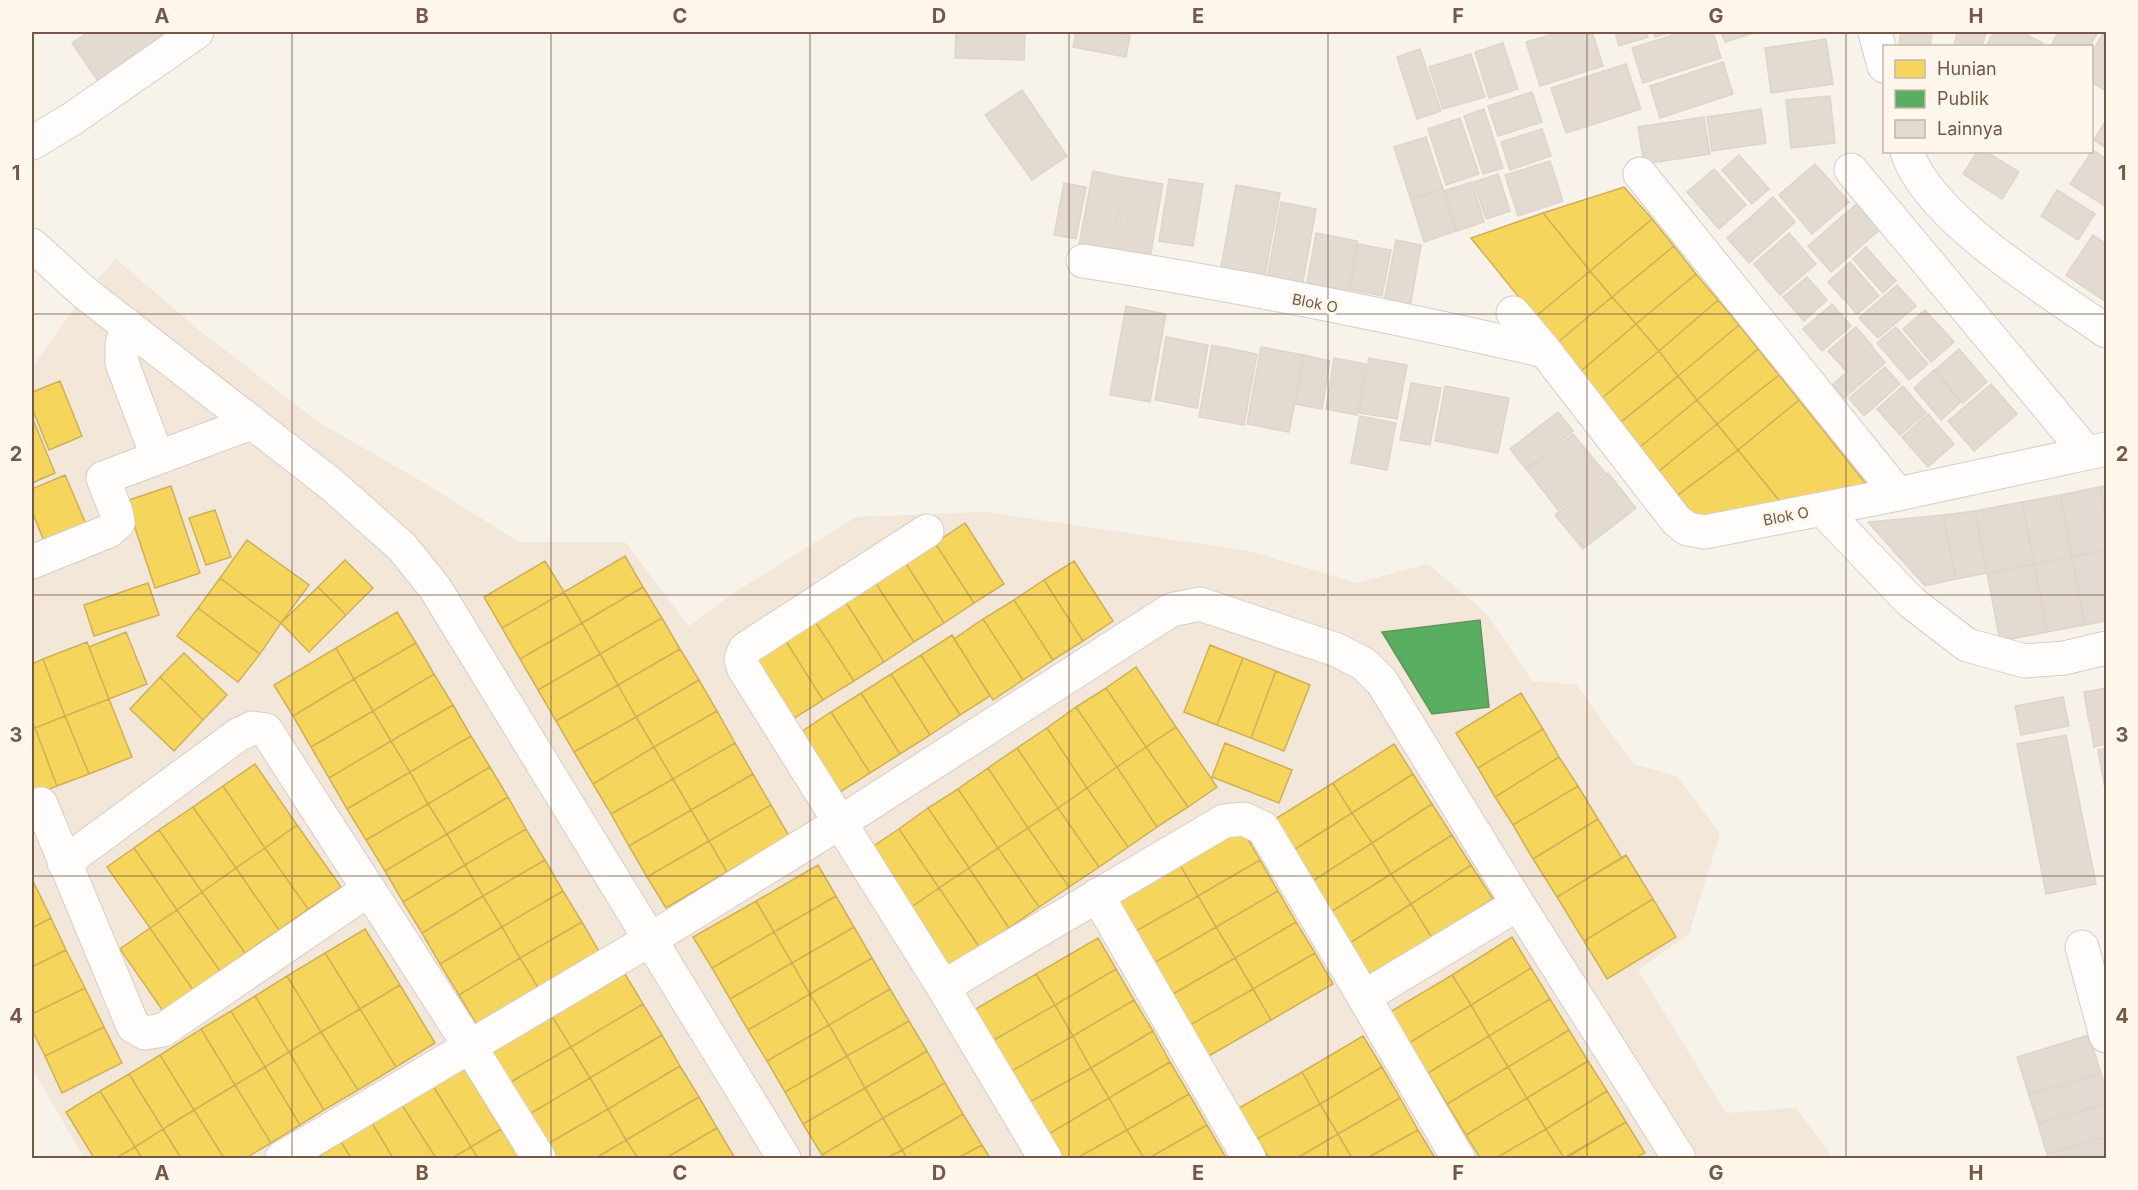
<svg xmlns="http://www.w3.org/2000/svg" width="2138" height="1190" font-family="Inter,sans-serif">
	<rect width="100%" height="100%" fill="#f7f2ea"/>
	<!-- residential -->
	<path fill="#f3e7da" d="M116 259 200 331 320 423 421 481 519 542H625L689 626 737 591 856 517 986 512 1249 551 1357 583 1428 564 1487 614 1532 681 1577 685 1633 764 1677 776 1720 834 1689 934 1638 970 1726 1113 1796 1108 1833 1158H84L32 1068V368L85 293Z"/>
	<!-- homes -->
	<path fill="#f6d55c" stroke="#d0b056" stroke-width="1.5" d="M1624 187 1652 219 1590 271 1543 213Z
		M1543 213 1590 271 1535 317 1471 238Z
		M1652 219 1674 246 1612 297 1590 271Z
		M1674 246 1696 274 1636 324 1612 297Z
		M1590 271 1612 297 1557 343 1535 317Z
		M1696 274 1718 300 1659 351 1636 324Z
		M1612 297 1636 324 1580 372 1557 343Z
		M1718 300 1739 325 1678 376 1659 351Z
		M1636 324 1659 351 1602 398 1580 372Z
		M1739 325 1758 349 1697 400 1678 376Z
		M1758 349 1779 375 1717 424 1697 400Z
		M1659 351 1678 376 1621 422 1602 398Z
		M1779 375 1799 400 1738 450 1717 424Z
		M1678 376 1697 400 1640 447 1621 422Z
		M60 381 82 436 49 450 32 408V392Z
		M1697 400 1717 424 1659 471 1640 447Z
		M1799 400 1867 485 1782 504 1738 450Z
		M32 417 55 473 32 483Z
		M1717 424 1738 450 1678 495 1659 471Z
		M1738 450 1782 504 1697 520 1678 495Z
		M65 475 86 524 44 541 32 511V489Z
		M171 486 200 573 155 588 126 501Z
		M215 510 231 557 206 565 189 518Z
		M965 523 1004 584 974 603 935 543Z
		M247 540 309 585 281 623 220 578Z
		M935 543 974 603 944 623 905 562Z
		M625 556 643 587 582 623 564 592Z
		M345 560 373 588 346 615 318 587Z
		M545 561 564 592 502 628 484 597Z
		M1074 561 1113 621 1083 641 1044 580Z
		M905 562 944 623 914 642 875 582Z
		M220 578 281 623 260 654 198 608Z
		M1044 580 1083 641 1053 660 1014 600Z
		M875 582 914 642 884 662 845 601Z
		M148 583 159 615 94 636 84 605Z
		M318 587 346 615 309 652 281 623Z
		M643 587 662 618 600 654 582 623Z
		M564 592 582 623 520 659 502 628Z
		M1014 600 1053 660 1023 680 983 619Z
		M845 601 884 662 854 681 814 620Z
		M198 608 260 654 238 682 177 636Z
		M397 612 416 643 354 679 336 648Z
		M662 618 680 649 618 685 600 654Z
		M983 619 1023 680 993 700 954 639Z
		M814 620 854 681 823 700 785 640Z
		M582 623 600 654 538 690 520 659Z
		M126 632 147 684 109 699 89 647Z
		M952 635 990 696 960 715 921 655Z
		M785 640 823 700 793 719 754 659Z
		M87 642 109 699 65 716 43 659Z
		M416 643 434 674 373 711 354 679Z
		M1210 645 1243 658 1217 725 1184 712Z
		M336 648 354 679 293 716 274 685Z
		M680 649 699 680 636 717 618 685Z
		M184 653 227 695 203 720 160 677Z
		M600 654 618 685 556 721 538 690Z
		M921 655 960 715 930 735 891 674Z
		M1243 658 1276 671 1251 738 1217 725Z
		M43 659 65 716 35 728 32 720V664Z
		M1136 667 1176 727 1146 747 1106 688Z
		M1276 671 1310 685 1284 751 1251 738Z
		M434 674 453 705 391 741 373 711Z
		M891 674 930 735 900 754 861 693Z
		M160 677 203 720 174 751 130 709Z
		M354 679 373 711 311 747 293 716Z
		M699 680 717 711 654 747 636 717Z
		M618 685 636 717 574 752 556 721Z
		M1106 688 1146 747 1117 767 1076 707Z
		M861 693 900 754 870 773 831 712Z
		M1521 693 1543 729 1478 768 1456 733Z
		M109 699 132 757 89 774 65 716Z
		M453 705 471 736 410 772 391 741Z
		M1076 707 1117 767 1087 788 1047 728Z
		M373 711 391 741 329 778 311 747Z
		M717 711 735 743 673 779 654 747Z
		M831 712 870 773 840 792 801 732Z
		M65 716 89 774 57 786 35 728Z
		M636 717 654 747 593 784 574 752Z
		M1176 727 1217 787 1188 807 1146 747Z
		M35 728 57 786 32 796V729Z
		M1047 728 1087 788 1058 808 1017 748Z
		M1543 729 1559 757 1495 797 1478 768Z
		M471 736 490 767 428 804 410 772Z
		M391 741 410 772 347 809 329 778Z
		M735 743 753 774 691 810 673 779Z
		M1225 743 1292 770 1279 803 1212 777Z
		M1394 744 1413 774 1352 813 1333 783Z
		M654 747 673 779 611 814 593 784Z
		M1146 747 1188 807 1157 827 1117 767Z
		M1017 748 1058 808 1028 828 988 768Z
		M1559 757 1578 786 1513 825 1495 797Z
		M255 764 297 825 265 848 223 786Z
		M490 767 508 797 447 834 428 804Z
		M1117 767 1157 827 1128 847 1087 788Z
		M988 768 1028 828 998 848 958 789Z
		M410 772 428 804 366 840 347 809Z
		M753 774 771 805 709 841 691 810Z
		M1413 774 1432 804 1372 843 1352 813Z
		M673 779 691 810 629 846 611 814Z
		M1333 783 1352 813 1292 851 1272 821Z
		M223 786 265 848 236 868 193 807Z
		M1578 786 1598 819 1533 859 1513 825Z
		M1087 788 1128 847 1099 867 1058 808Z
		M958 789 998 848 969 868 928 808Z
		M508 797 526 829 465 865 447 834Z
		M428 804 447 834 385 871 366 840Z
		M1432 804 1452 835 1391 874 1372 843Z
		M771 805 789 836 727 872 709 841Z
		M193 807 236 868 202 892 159 830Z
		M928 808 969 868 939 888 899 829Z
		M1058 808 1099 867 1069 887 1028 828Z
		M691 810 709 841 647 877 629 846Z
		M1352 813 1372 843 1311 882 1292 851Z
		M1598 819 1622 858 1557 897 1533 859Z
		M297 825 341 887 308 909 265 848Z
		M1028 828 1069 887 1039 907 998 848Z
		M526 829 545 860 483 896 465 865Z
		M899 829 939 888 910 908 869 849Z
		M1242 829 1260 860 1198 896 1180 865Z
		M159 830 202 892 177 910 134 848Z
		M447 834 465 865 403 902 385 871Z
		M1452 835 1471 865 1411 904 1391 874Z
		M709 841 727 872 666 908 647 877Z
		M1372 843 1391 874 1331 912 1311 882Z
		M134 848 177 910 150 928 107 867Z
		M265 848 308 909 279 930 236 868Z
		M998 848 1039 907 1009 928 969 868Z
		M1626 855 1653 899 1584 941 1557 897Z
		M545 860 563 891 502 927 483 896Z
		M1260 860 1278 891 1216 927 1198 896Z
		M465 865 483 896 422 933 403 902Z
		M818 865 836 896 774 932 756 901Z
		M1180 865 1198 896 1136 931 1118 901Z
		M1471 865 1493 899 1432 938 1411 904Z
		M236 868 279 930 245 953 202 892Z
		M969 868 1009 928 980 948 939 888Z
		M1391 874 1411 904 1350 943 1331 912Z
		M32 879 51 918 32 928Z
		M939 888 980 948 950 968 910 908Z
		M563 891 582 922 520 958 502 927Z
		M1278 891 1296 922 1235 958 1216 927Z
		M202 892 245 953 220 971 177 910Z
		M483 896 502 927 440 964 422 933Z
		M836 896 854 927 792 963 774 932Z
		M1198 896 1216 927 1154 963 1136 931Z
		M1653 899 1676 937 1607 979 1584 941Z
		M756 901 774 932 712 968 693 937Z
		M1411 904 1432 938 1372 977 1350 943Z
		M177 910 220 971 193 990 150 928Z
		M51 918 66 950 32 967V928Z
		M582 922 600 953 539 989 520 958Z
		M1296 922 1315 953 1253 989 1235 958Z
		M502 927 520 958 459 995 440 964Z
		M854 927 872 958 810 994 792 963Z
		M1216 927 1235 958 1173 994 1154 963Z
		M150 928 193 990 163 1011 120 949Z
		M365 929 400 985 360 1009 325 953Z
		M774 932 792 963 730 999 712 968Z
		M1512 937 1531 968 1471 1005 1452 975Z
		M1098 938 1116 969 1055 1005 1036 974Z
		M66 950 85 988 32 1014V967Z
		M325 953 360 1009 321 1032 287 976Z
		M1315 953 1333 984 1271 1020 1253 989Z
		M520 958 539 989 477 1025 459 995Z
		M872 958 890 989 829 1025 810 994Z
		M1235 958 1253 989 1190 1025 1173 994Z
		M792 963 810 994 748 1030 730 999Z
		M1531 968 1550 999 1489 1036 1471 1005Z
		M1116 969 1134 1000 1073 1036 1055 1005Z
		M625 974 643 1004 571 1047 552 1016Z
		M1036 974 1055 1005 992 1041 974 1010Z
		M1452 975 1471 1005 1409 1043 1390 1012Z
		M287 976 321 1032 289 1052 255 996Z
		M400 985 435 1043 396 1067 360 1009Z
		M85 988 104 1027 45 1056 32 1030V1014Z
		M890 989 909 1021 847 1056 829 1025Z
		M1253 989 1271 1020 1209 1056 1190 1025Z
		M810 994 829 1025 767 1061 748 1030Z
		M255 996 289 1052 265 1067 231 1011Z
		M1550 999 1569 1030 1508 1067 1489 1036Z
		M1134 1000 1153 1031 1091 1068 1073 1036Z
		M643 1004 662 1035 590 1078 571 1047Z
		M1055 1005 1073 1036 1010 1072 992 1041Z
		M1471 1005 1489 1036 1428 1073 1409 1043Z
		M360 1009 396 1067 358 1090 321 1032Z
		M231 1011 265 1067 235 1085 201 1029Z
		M552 1016 571 1047 509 1083 491 1053Z
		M909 1021 927 1051 865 1088 847 1056Z
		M829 1025 847 1056 785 1092 767 1061Z
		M104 1027 122 1063 62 1093 45 1056Z
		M201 1029 235 1085 194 1110 160 1055Z
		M1569 1030 1588 1061 1527 1098 1508 1067Z
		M1153 1031 1170 1062 1109 1098 1091 1068Z
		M321 1032 358 1090 324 1110 289 1052Z
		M662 1035 680 1066 608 1109 590 1078Z
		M1073 1036 1091 1068 1028 1103 1010 1072Z
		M1363 1036 1382 1067 1320 1104 1302 1072Z
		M1489 1036 1508 1067 1447 1104 1428 1073Z
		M571 1047 590 1078 528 1115 509 1083Z
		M927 1051 945 1083 883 1118 865 1088Z
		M289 1052 324 1110 300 1125 265 1067Z
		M160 1055 194 1110 163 1129 129 1074Z
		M847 1056 865 1088 803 1124 785 1092Z
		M1588 1061 1607 1091 1546 1129 1527 1098Z
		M1170 1062 1189 1094 1127 1130 1109 1098Z
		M680 1066 699 1097 626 1140 608 1109Z
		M265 1067 300 1125 271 1143 235 1085Z
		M463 1067 501 1129 471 1147 433 1086Z
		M1382 1067 1400 1098 1338 1134 1320 1104Z
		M1508 1067 1527 1098 1466 1135 1447 1104Z
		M1091 1068 1109 1098 1047 1135 1028 1103Z
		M1302 1072 1320 1104 1257 1139 1239 1108Z
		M129 1074 163 1129 135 1147 100 1091Z
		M590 1078 608 1109 546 1145 528 1115Z
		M945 1083 963 1114 902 1150 883 1118Z
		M235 1085 271 1143 246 1158H224L194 1110Z
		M433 1086 471 1147 452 1158H436L402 1105Z
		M865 1088 883 1118 822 1155 803 1124Z
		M100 1091 135 1147 116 1158H94L66 1112Z
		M1607 1091 1626 1122 1564 1158 1546 1129Z
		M1189 1094 1207 1125 1149 1158H1144L1127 1130Z
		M699 1097 717 1128 666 1158H638L626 1140Z
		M1109 1098 1127 1130 1077 1158H1061L1047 1135Z
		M1400 1098 1418 1130 1367 1158H1352L1338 1134Z
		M1527 1098 1546 1129 1496 1158H1480L1466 1135Z
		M1320 1104 1338 1134 1297 1158H1269L1257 1139Z
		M402 1105 436 1158H393L372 1123Z
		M608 1109 626 1140 596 1158H554L546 1145Z
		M194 1110 224 1158H181L163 1129Z
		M963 1114 982 1145 958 1158H907L902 1150Z
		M883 1118 902 1150 887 1158H824L822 1155Z
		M1626 1122 1645 1153 1635 1158H1566Z
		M372 1123 393 1158H351L341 1142Z
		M1207 1125 1225 1156 1221 1158H1149Z
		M717 1128 735 1158H666Z
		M163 1129 181 1158H142L135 1147Z
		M501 1129 520 1158H478L471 1147Z
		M1546 1129 1564 1158H1496Z
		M1127 1130 1144 1158H1077Z
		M1418 1130 1435 1158H1367Z
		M1338 1134 1352 1158H1297Z
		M626 1140 638 1158H596Z
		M341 1142 351 1158H316Z
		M982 1145 990 1158H958Z
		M135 1147 142 1158H116Z
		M471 1147 478 1158H452Z
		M902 1150 907 1158H887Z"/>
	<!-- public -->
	<path fill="#5aae61" stroke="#62945a" stroke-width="1.5" d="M1480 620 1489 707 1432 714 1382 632Z"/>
	<!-- building -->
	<path fill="#e3dad1" stroke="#e0d4cc" stroke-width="1.5" d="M88 32H181L102 87 72 43Z
		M956 32H1025L1024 60 955 58Z
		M1076 32H1111L1130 35 1126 57 1073 47Z
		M1560 32H1592L1603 66 1540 86 1526 42Z
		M1615 32H1646L1648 37 1619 46Z
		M1653 32H1672L1655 37Z
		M1683 32H1713L1721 58 1643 83 1632 48Z
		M1721 32H1757L1725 42Z
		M1901 32H1932L1930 46 1899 45Z
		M1953 32H1986L1982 46H1954L1957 33Z
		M1994 32H2022L2043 43 2041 46H1986Z
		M2058 32H2098L2090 46H2051Z
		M2104 32H2106V91L2092 82V53Z
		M1826 39 1833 84 1771 93 1765 48Z
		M1503 43 1518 89 1489 98 1475 52Z
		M1420 49 1441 111 1417 119 1397 57Z
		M1471 54 1485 97 1443 109 1429 67Z
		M1723 62 1733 94 1660 118 1650 86Z
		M1626 64 1641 109 1566 133 1551 88Z
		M1022 90 1067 156 1032 180 985 115Z
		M1532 92 1542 122 1498 136 1488 106Z
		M1830 96 1835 143 1791 148 1786 100Z
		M1484 109 1503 168 1483 174 1464 116Z
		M1761 109 1766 143 1712 151 1707 117Z
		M1704 117 1710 154 1644 164 1638 127Z
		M1460 118 1479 174 1446 185 1428 129Z
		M2106 120V148L2094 140Z
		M1542 129 1551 156 1510 170 1501 142Z
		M1426 137 1443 189 1411 200 1394 147Z
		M2093 150 2106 159 2105 206 2070 184Z
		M1977 152H1987L2019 172 2002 199 1963 174Z
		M1739 155 1769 189 1752 204 1722 170Z
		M1550 161 1563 201 1518 216 1505 175Z
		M1815 164 1849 202 1812 234 1779 195Z
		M1714 169 1746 205 1719 229 1687 192Z
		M1093 171 1126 178 1112 251 1079 245Z
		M1498 174 1510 211 1486 219 1474 182Z
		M1128 178 1163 184 1150 258 1114 251Z
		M1169 179 1203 184 1193 246 1159 241Z
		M1472 182 1484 222 1457 231 1444 191Z
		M1064 183 1086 187 1076 239 1054 235Z
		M1236 185 1280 193 1264 281 1220 272Z
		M1443 189 1456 231 1424 242 1411 200Z
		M2057 190 2095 214 2078 240 2041 216Z
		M1773 197 1795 222 1749 263 1727 238Z
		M1861 200 1884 226 1831 272 1808 246Z
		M1281 202 1316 209 1302 287 1267 280Z
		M1316 233 1357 241 1348 291 1307 283Z
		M1789 233 1816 264 1780 295 1754 264Z
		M2093 235 2106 244V302L2066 275Z
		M1396 240 1421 245 1410 307 1384 302Z
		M1358 244 1391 250 1382 296 1350 290Z
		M1866 247 1896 281 1883 293 1853 259Z
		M1850 262 1879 296 1857 314 1828 282Z
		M1807 277 1827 300 1804 321 1783 297Z
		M1897 285 1916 306 1878 338 1859 318Z
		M1832 304 1851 326 1822 351 1803 329Z
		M1126 306 1166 314 1150 402 1110 395Z
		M1925 310 1954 342 1931 362 1903 329Z
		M1856 327 1873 347 1846 371 1828 351Z
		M1896 327 1928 364 1909 380 1877 343Z
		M1166 337 1208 345 1197 408 1155 400Z
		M1212 345 1257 354 1244 425 1199 417Z
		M1261 347 1304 355 1289 432 1247 424Z
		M1874 349 1885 363 1844 398 1832 385Z
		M1959 349 1987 382 1963 403 1935 370Z
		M1304 355 1330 361 1322 409 1295 404Z
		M1334 358 1366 364 1357 415 1326 409Z
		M1369 358 1407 365 1397 419 1359 413Z
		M1885 367 1900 384 1864 416 1849 398Z
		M1934 370 1961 402 1941 420 1914 388Z
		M1411 383 1441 388 1430 445 1400 440Z
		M1991 384 2017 414 1974 451 1948 421Z
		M1445 386 1509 398 1498 453 1435 441Z
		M1903 386 1926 413 1900 435 1877 409Z
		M1558 412 1573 431 1526 469 1510 449Z
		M1928 414 1954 444 1928 467 1902 437Z
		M1360 416 1396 423 1387 470 1351 463Z
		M1573 434 1605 473 1558 510 1527 470Z
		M1608 473 1636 508 1583 549 1555 515Z
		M2106 486V522L2100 487Z
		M2100 487 2106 522V550L2072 557 2060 495Z
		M2060 495 2072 557 2034 564 2022 502Z
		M2022 502 2034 564 1987 573 1975 511Z
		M1975 511 1987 573 1956 579 1943 515Z
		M1943 515 1956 579 1925 586 1868 522Z
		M2106 550V621L2085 625 2072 557Z
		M2072 557 2085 625 2047 632 2034 564Z
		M2034 564 2047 632 2000 641 1987 573Z
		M2106 688V718L2089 722 2084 692Z
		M2063 697 2069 726 2021 735 2015 706Z
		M2106 720V744L2094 747 2090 724Z
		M2066 735 2096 884 2046 894 2017 744Z
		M2106 748V794L2098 750Z
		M2089 1035 2101 1073 2029 1095 2017 1057Z
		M2101 1073 2106 1091V1103L2038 1124 2029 1095Z
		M2106 1103V1137L2047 1154 2038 1124Z
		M2106 1137V1158H2048L2047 1154Z"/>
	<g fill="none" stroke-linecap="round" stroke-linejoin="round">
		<!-- minor casing -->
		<g stroke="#d6cec6" stroke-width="35">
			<path id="minor" d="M1875 32 1884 66
				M1907 152C1929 219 2048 290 2106 331
				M1851 170 2086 452
				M1640 174 1898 494
				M32 245 85 293 331 484 402 547 435 588 784 1158
				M1083 261C1238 285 1392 316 1545 351
				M1513 313 1545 351 1676 520 1687 529 1705 532 1898 494 2106 449
				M127 325 122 344V363L157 456
				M1822 509 1911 602 1967 645 2025 661 2064 658 2106 648
				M927 531 745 649 741 659 744 669 943 987 1045 1158
				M32 562 109 531 118 523 116 512 103 478 251 423
				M41 804 133 1026 145 1033 163 1030 368 890
				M64 863 238 735 252 728 266 730 469 1045 539 1158
				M1097 895 1249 1158
				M2082 947 2106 1036
				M943 987 1224 821 1244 819 1263 828 1364 997 1458 1158
				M1364 997 1518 904
				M282 1158 651 939 841 822 1171 610 1200 604 1337 650 1364 664 1382 682 1518 904 1679 1158"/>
		</g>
		<!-- tertiary casing -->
		<g stroke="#d6cec6" stroke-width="35">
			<path id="tertiary" d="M32 143 72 119 197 32"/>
		</g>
		<!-- minor -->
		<use href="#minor" stroke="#fefdfc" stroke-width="33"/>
		<!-- tertiary -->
		<use href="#tertiary" stroke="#fefdfc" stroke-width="33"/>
	</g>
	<!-- grid -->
	<path fill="none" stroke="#765848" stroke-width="1.5" stroke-opacity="0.55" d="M292 32V1158M551 32V1158M810 32V1158M1069 32V1158M1328 32V1158M1587 32V1158M1846 32V1158M32 314H2106M32 595H2106M32 876H2106"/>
	<g text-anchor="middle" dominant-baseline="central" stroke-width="6" stroke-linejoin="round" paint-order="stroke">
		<!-- street labels -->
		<g font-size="15" fill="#765848" stroke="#fff7eb">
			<text transform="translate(1315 303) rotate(11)">Blok O</text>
			<text transform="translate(1786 516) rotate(-11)">Blok O</text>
		</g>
	</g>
	<!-- border -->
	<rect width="2138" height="1190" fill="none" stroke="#fff7eb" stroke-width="66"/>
	<!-- legend -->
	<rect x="1883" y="45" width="210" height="108" fill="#fff7eb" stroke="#c8b7aa" stroke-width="1.5"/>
	<rect x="1895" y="60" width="30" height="18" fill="#f6d55c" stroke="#c8b7aa" stroke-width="1.5"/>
	<text x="1937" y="75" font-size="18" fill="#765848">Hunian</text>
	<rect x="1895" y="90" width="30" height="18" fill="#5aae61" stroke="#c8b7aa" stroke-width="1.5"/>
	<text x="1937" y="105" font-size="18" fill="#765848">Publik</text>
	<rect x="1895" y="120" width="30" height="18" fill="#e3dad1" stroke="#c8b7aa" stroke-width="1.5"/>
	<text x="1937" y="135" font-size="18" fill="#765848">Lainnya</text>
	<rect x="33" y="33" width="2072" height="1124" fill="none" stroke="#765848" stroke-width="2"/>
	<g font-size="20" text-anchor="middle" font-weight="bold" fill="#765848">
		<text x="162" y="23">A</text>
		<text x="422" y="23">B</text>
		<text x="680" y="23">C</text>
		<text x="939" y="23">D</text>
		<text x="1198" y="23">E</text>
		<text x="1458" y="23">F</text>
		<text x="1716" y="23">G</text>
		<text x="1976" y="23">H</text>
		<text x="16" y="180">1</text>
		<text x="2122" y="180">1</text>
		<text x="16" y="461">2</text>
		<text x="2122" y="461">2</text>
		<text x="16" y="742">3</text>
		<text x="2122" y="742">3</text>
		<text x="16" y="1023">4</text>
		<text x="2122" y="1023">4</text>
		<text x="162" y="1180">A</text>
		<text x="422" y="1180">B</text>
		<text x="680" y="1180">C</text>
		<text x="939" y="1180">D</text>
		<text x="1198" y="1180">E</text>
		<text x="1458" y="1180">F</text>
		<text x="1716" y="1180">G</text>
		<text x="1976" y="1180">H</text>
	</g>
</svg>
